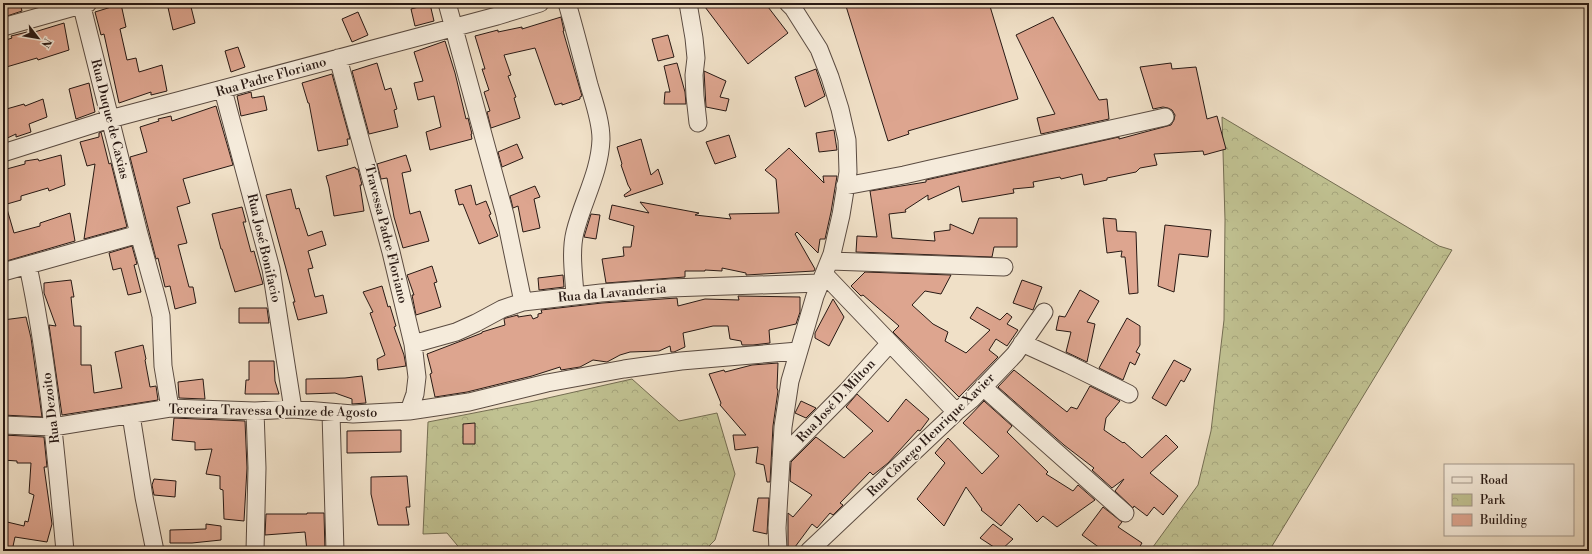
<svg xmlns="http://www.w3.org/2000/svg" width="1592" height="554" font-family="'Libre Bodoni',serif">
	<defs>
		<pattern id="park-crowns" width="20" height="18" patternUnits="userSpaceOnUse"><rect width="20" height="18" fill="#c0c191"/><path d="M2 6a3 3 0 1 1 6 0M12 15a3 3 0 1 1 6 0" fill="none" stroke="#a5a57c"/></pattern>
	</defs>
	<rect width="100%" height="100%" fill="#f0e0c7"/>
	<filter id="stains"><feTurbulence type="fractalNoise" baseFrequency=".005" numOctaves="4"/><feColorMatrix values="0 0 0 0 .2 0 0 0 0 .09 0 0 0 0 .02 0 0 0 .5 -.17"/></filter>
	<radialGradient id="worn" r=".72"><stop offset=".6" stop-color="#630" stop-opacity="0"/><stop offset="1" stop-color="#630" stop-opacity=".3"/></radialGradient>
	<!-- park -->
	<path fill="url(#park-crowns)" stroke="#746d52" d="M1222 117 1439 246 1452 250 1269 551H1150L1198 485 1211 431 1224 320 1225 220Z
		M632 379 679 421 717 413 735 474 715 540 704 551H517L515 549 508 551H462L447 533 423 534 428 422 530 402Z"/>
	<!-- building -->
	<path fill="#dda58f" stroke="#281914" d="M4 3H20L22 11 7 16Z
		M167 3H190L195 23 173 30Z
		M702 3H765L788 33 748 64Z
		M845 3H989L1018 99 908 131 909 134 888 141Z
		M121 4 126 27 120 29 127 60 136 58 139 72 162 65 167 91 151 95V92L119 103 104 34 101 35 95 12Z
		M430 4 434 21 415 26 411 9Z
		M358 12 368 35 352 42 342 19Z
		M561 17 564 31H563L582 96 580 97V99L562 105V103L555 105 535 48 504 55 511 75 508 76 516 97 514 98 520 118 491 128 487 112 490 111 484 92 489 90 482 69H485L475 36 498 30V32L522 27V29Z
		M1053 17 1099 100 1107 99 1109 119 1041 134 1037 118 1055 114 1016 35Z
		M64 23 69 50 38 60 37 58 3 68V41L12 38 11 36 27 32 28 34Z
		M668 35 674 57 658 61 652 39Z
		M445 41 455 73 466 119 468 118 472 134H471L472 139 430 150 426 132 441 127 434 96 418 100 414 83 423 81 414 52Z
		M238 47 245 67 231 72 225 51Z
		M377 63 385 90 391 88 397 109 394 110 398 127 369 134 352 71Z
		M677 63 685 92 686 104H664L665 92H670L664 66Z
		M1171 63 1172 69 1196 67 1207 119 1217 116 1226 149 1204 155 1203 151 1154 154 1157 165 1140 168 1136 172 1107 178V180L1084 185 1082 174 1061 179 1060 177 1033 182 1034 187 1013 189 1014 193 962 202 959 186 928 200V195L905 210 906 212 889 214 892 238 935 241 934 232 950 230V224L973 234 979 218H1017V247H994L992 257 856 252 857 236 877 237 870 191 926 182V180L1119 137V139L1171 125 1174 120 1175 115 1172 110 1168 108 1163 107 1153 109 1140 67Z
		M816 69 825 96 805 107 795 77Z
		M704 71 726 81 720 97 729 99 726 111 706 107Z
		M332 74 350 139H347L348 145 318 151 309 103H308L302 83Z
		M89 83 95 112 76 119 69 89Z
		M251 92 252 98 264 96 267 110 241 116 237 96Z
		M43 99 47 117 29 124 31 132 16 137V134L3 140V110L24 104 25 106Z
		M216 106 233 165 183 179 190 203 177 207 187 243 178 245 189 287H193L196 303 175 309 170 286 165 287 158 258 156 259 130 157 147 152 140 127 159 121 158 119 171 116 172 121Z
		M834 130 837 150 819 152 816 133Z
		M101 132 109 164 111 163 127 227 84 239 95 164 87 166 80 142 99 137V133Z
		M729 135 736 157 715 164 706 142Z
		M641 139 651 175 658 169 663 184 625 197 624 195 631 190 628 185 621 165 622 164 617 147Z
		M517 144 523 158 502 167 498 152Z
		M789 148 824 183 823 176H837L831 212 825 239H820L818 253 797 232 795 234 815 269 814 271 746 275V273L722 268V271L705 270V271H685V277L606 283 602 259 624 256 623 247H631L634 226 609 219 612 205 649 213 640 202 699 213 695 215 731 219 729 214 779 213 776 179 765 170Z
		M61 155 65 185 49 191 48 188 21 196V200L7 204 3 186V170L25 164V161L38 159 39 161Z
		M406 155 411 171 402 173 410 214 420 211 429 241 403 248 394 217 387 178 381 179 377 164Z
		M355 167 356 169H358L362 185H360L364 211 334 216 329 187 326 176Z
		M471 185 476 205 486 201 491 214 489 215 498 236 479 244 463 204 459 205 455 190Z
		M535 186 540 197 534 199 540 228 523 232 518 206 513 208 510 196Z
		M291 189 296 209 299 208 308 236 322 231 326 245 308 251 313 268 308 269 315 297 323 295 327 313 298 320 293 302H295L266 195Z
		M242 207 246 222H243L251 252 254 251 263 284 235 292 222 249H221L212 214Z
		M7 209 14 233 40 226V223L70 213 75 241 3 262V210Z
		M591 214 600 215 596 239 584 237Z
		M1103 218 1116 219 1117 231 1136 232 1138 293 1129 294 1125 257H1121L1122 251 1107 253Z
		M1165 225 1211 230 1208 257 1179 254 1174 292 1158 286Z
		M132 246 137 264 134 265 141 292 128 295 121 268 113 270 109 253Z
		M432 266 437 282 434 283 441 307 416 315 412 295H414L407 275Z
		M865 272 951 275 941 294 925 291 912 305 933 324 948 332 945 341 966 353 990 330 970 318 977 307 1000 320 1007 313 1012 317 1007 324 1018 330 1007 346 996 339 989 350 998 357 959 397 893 332 899 326 863 295 861 296 851 286Z
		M563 275 564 287 539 290 538 278Z
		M71 280 74 297H71L74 326H81V365H91L94 393 122 388 115 352 143 345 146 359 145 360 150 387 156 386 158 400 62 415 49 325 56 326 44 293V283Z
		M1022 280 1042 287 1033 310 1013 303Z
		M382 286 388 307 390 306 396 326 394 327 404 355 406 366 378 370 377 359 385 355 370 313 373 312 363 292Z
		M1080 290 1099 301 1087 322 1095 324 1087 362 1066 352 1071 332 1056 330 1059 316 1065 317Z
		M738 296 800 297V312L796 324 769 330 770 343 753 345H742L741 341 730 339 728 326H713L683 333 685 347 674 352H671L670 346 659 351 630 352 620 355 607 362 593 360 580 367 561 370 560 367 532 376 467 392 435 397 430 374 432 373 427 354 482 333V332L505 325 504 319 506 318 518 315V317L531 315 533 319 538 317V314L542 313 541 310 602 303 677 298 678 306 705 299 739 300Z
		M833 299 844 317 829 346 815 338V333Z
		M239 308H267L269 323H239Z
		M26 317 31 338 42 417 3 415V320Z
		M1127 318 1140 326V345L1136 352 1140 354 1135 365 1130 362 1123 380 1099 368Z
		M1174 360 1191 369 1184 382 1181 380 1166 406 1152 398Z
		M249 361H274L275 381 279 394H245L246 380H249Z
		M778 363 777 388 778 391 773 426 770 482H767L764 465 756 463 758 447 735 450 733 435H746L720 405 721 403 709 374 724 370 725 372 752 365Z
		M1014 370 1067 412 1071 407 1077 409 1090 386 1120 401 1106 418 1104 430 1123 443 1124 442 1142 458 1166 435 1178 447 1150 473 1178 496 1163 515 1154 507 1147 516 1134 506 1133 508 1115 491 1124 479 1112 488 1092 470 1094 468 1064 445 998 387Z
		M362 376 366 403 352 404V399L335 393 306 394V379L345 378Z
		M203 379 205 399 179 398 178 382Z
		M857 394 888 422 906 399 929 419 920 431 918 430 888 463 873 475 870 472 840 503 843 505 833 515 830 513 817 528 812 524 792 551H788V513L793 517 812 495 790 481 791 462 816 437 844 458 873 431 846 407Z
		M801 401 816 408 806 418 795 413Z
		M984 401 1012 426 1007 432 1048 472 1046 474 1073 491 1078 485 1095 500 1057 527 1043 516 1037 522 1019 504 1001 526 981 510 982 509 966 487 944 526 917 499 945 463 935 453 948 438 982 474 999 456 963 423Z
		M174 418 245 421 247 468 244 521 224 519 223 490 220 489V476L206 474 212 449 195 450V442L172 440Z
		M475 423V444H463V424Z
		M401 430V452L347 453V431Z
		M3 435 44 437 47 467H44L52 524 47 542 15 537 12 551H3V521L24 526 25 521 28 522 34 495 29 493 31 463H17V461L3 460Z
		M407 476 410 507H406L409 525H378L371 494V477Z
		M154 479 176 481 175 497 154 495 152 485Z
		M758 498H769L767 534 753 531Z
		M1103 507 1122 522 1118 527 1142 543 1137 551H1104L1082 535Z
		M307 513H324L325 551H307L305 532 265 535 266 514H307Z
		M206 524 221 526V540L192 543H170V530L206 529Z
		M993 524 1013 539 1000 551 980 538Z"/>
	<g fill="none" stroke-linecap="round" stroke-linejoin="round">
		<!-- minor casing -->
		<g stroke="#5a4b41" stroke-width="19">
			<path id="minor" d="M81 3 139 234 157 299 161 316 163 366 170 408
				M447 3 505 215 523 302
				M567 3C575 30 582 58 589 85 594 102 601 121 601 139 600 172 583 200 575 232 570 252 574 276 575 296
				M688 3 694 38 696 58 694 75 695 96 698 123
				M3 27 88 3
				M338 58 391 252 413 344 417 377 415 394 409 411
				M223 90 271 269 293 409
				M3 153 110 119 497 16 540 3
				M845 186 904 175 930 169 1165 117
				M830 261 1004 267
				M28 266C48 360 56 455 65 551
				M3 272 139 234
				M824 274 956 412
				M1022 343 1068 364 1129 394
				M413 344 456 332 476 323 502 309 523 302 601 293 670 288 820 283
				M983 387 1125 513
				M331 413 335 551
				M131 415 144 497 155 551
				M3 425 53 427 170 408 255 411 293 409 353 414 409 411 469 402 547 383 624 369 681 361 798 351
				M781 458 847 391 890 343
				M255 551 257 468 255 411
				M778 551 777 528 783 427 790 381 815 296 832 254 841 215 848 172 847 140 840 109 830 77 819 49 793 8 788 3
				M809 551 956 412 972 399 1015 354 1044 312"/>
		</g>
		<!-- minor -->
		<use href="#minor" stroke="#f5ebdb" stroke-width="17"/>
	</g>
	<g text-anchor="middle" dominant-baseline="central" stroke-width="3" stroke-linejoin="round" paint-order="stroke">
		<!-- street labels -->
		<g font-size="13" fill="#281914" stroke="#f5ebdb">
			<text transform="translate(271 77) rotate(-16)">Rua Padre Floriano</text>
			<text transform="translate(110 119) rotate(76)">Rua Duque de Caxias</text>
			<text transform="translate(386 234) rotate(76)">Travessa Padre Floriano</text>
			<text transform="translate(264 248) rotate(77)">Rua José Bonifacio</text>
			<text transform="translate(612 293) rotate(-5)">Rua da Lavanderia</text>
			<text transform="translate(836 401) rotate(-47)">Rua José D. Milton</text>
			<text transform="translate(51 408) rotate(-97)">Rua Dezoito</text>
			<text transform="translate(273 411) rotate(1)">Terceira Travessa Quinze de Agosto</text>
			<text transform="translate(931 435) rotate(-44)">Rua Cônego Henrique Xavier</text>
		</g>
	</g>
	<!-- margin -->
	<rect width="1592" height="554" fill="none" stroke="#f0e0c7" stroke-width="16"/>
	<rect x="4" y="4" width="1584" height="546" fill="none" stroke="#281914" stroke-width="2"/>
	<rect x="8" y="8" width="1576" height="538" fill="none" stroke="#281914"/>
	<!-- legend -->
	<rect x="1444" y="464" width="130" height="72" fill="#f5ebdb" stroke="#a3978b"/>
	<rect x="1452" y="477" width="20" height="6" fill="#f5ebdb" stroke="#a3978b"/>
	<text x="1480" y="484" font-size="12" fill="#281914">Road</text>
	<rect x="1452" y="494" width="20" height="12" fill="url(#park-crowns)" stroke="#a3978b"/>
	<text x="1480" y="504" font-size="12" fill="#281914">Park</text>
	<rect x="1452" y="514" width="20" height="12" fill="#dda58f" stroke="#a3978b"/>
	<text x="1480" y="524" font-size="12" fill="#281914">Building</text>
	<!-- north arrow -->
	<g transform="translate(38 38) rotate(121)" stroke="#f5ebdb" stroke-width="3" paint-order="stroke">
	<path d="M0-3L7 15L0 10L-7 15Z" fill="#281914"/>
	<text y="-6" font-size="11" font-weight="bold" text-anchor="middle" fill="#281914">N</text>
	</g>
	<rect width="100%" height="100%" filter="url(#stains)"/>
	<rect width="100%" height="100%" fill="url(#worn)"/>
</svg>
